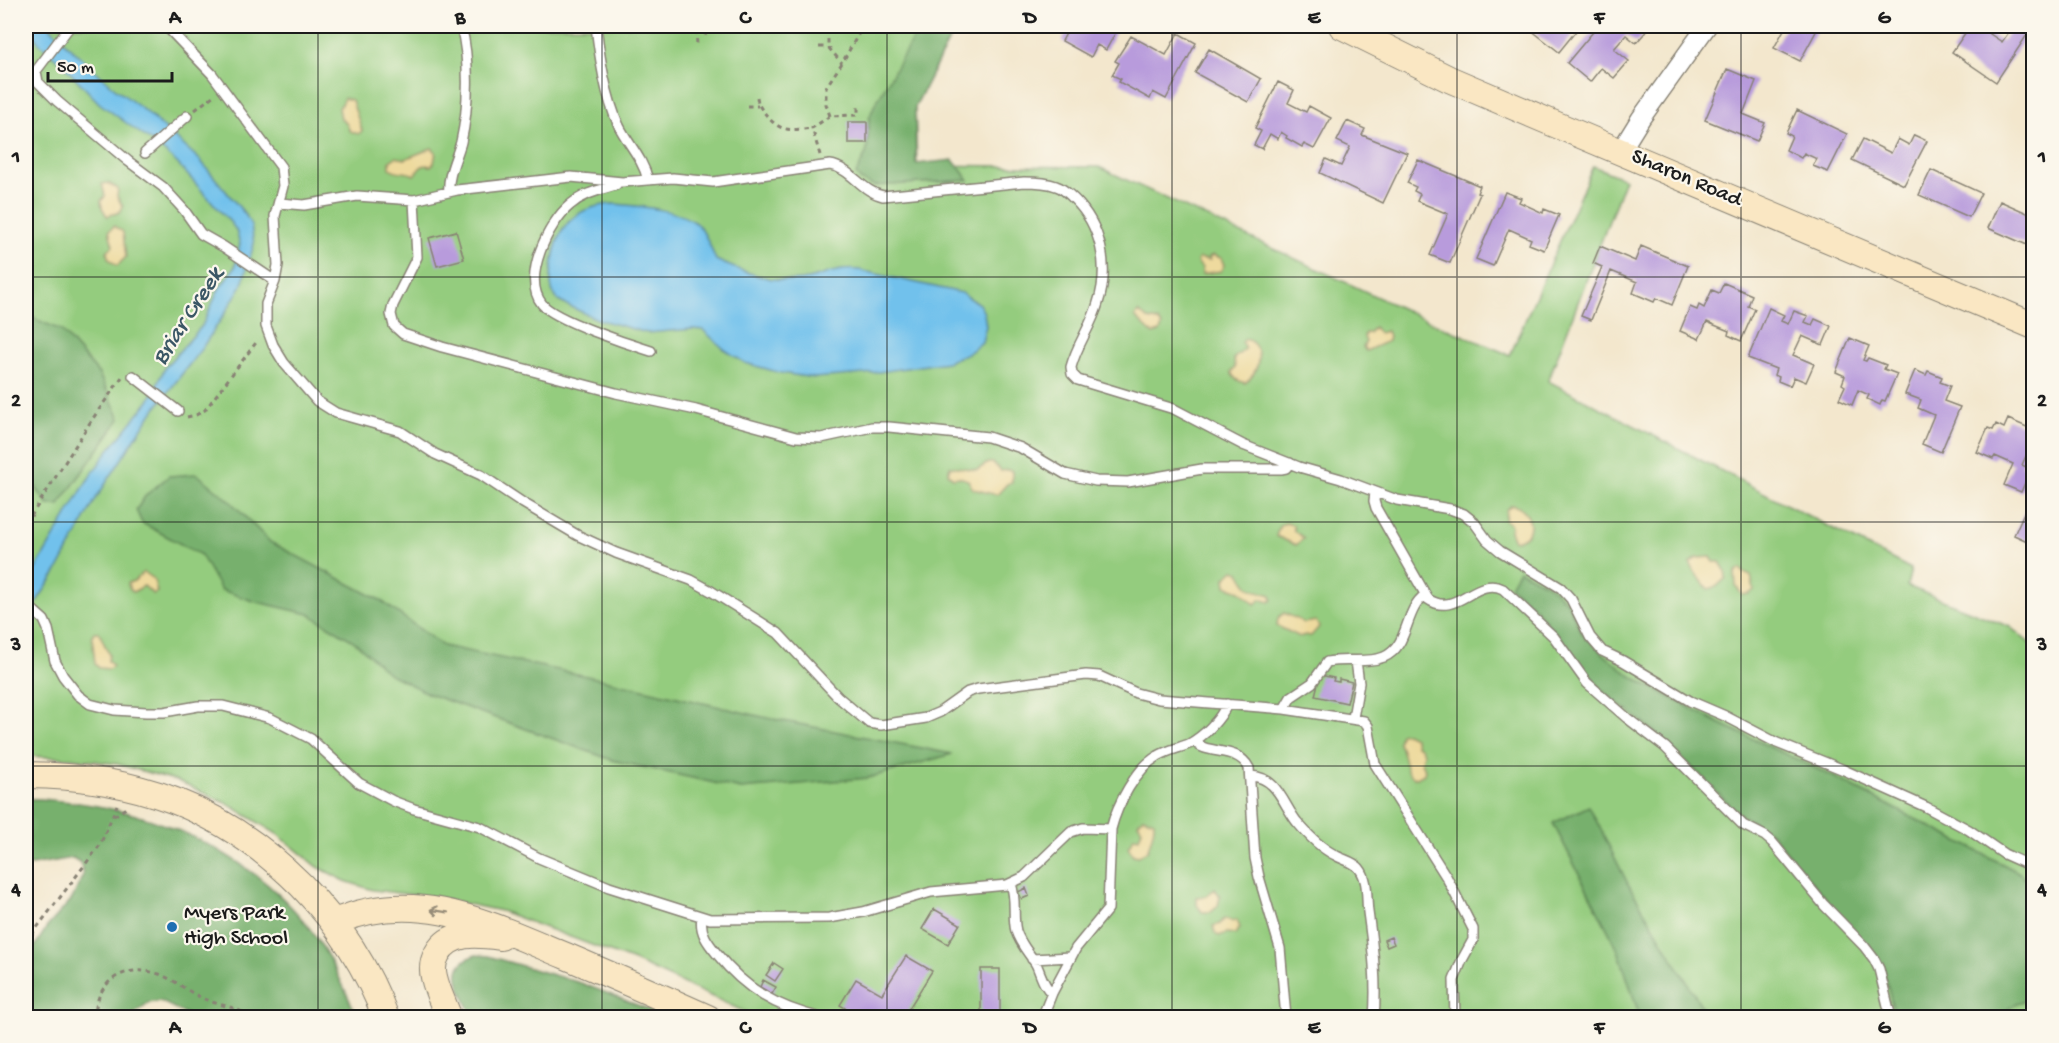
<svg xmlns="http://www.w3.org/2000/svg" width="2059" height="1043" font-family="'Gochi Hand',sans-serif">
	<rect width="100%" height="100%" fill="#fbf7ec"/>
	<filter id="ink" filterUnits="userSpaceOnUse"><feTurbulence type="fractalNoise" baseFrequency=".0167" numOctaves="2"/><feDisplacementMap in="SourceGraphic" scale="12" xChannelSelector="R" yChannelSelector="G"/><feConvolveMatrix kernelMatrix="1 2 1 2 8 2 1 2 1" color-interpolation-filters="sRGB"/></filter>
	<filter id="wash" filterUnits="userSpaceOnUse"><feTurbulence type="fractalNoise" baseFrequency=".008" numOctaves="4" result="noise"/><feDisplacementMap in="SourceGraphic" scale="24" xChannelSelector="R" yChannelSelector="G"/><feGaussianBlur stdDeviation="1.35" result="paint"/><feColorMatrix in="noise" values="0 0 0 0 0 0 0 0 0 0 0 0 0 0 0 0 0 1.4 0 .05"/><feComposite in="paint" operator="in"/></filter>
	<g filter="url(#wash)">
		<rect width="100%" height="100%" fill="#f3e7cd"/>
		<!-- green -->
		<path fill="#94cc7e" stroke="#58744d" stroke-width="1.5" d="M26 26H956L915 107 917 165 1099 167 1435 324 1510 355 1593 166 1625 179 1548 381 1911 569 1907 586 2010 627 2033 646V1017H756L634 961 501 911 439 898 373 890 345 881 318 867 277 834 228 804 178 781 117 764 71 758 26 756Z"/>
		<!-- forest -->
		<path fill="#77b06d" stroke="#4a6644" stroke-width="1.5" d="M920 26H956L915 107 916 164 953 160 969 180 874 186 860 180 856 174 867 151 869 119 874 106Z
			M26 317 33 318 61 330 99 374 120 419 59 505H48L26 474Z
			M197 474 229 500 270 542 380 600 443 646 596 678 763 717 952 754 868 778 741 789 612 760 429 694 388 673 355 642 309 614 253 601 221 590 201 555 142 523 136 510 146 495 169 476Z
			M1519 570 1548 585 1567 602 1582 633 1607 657 1634 678 1721 724 1834 777 2018 872 2033 884V998L2017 1003 1997 1017H1895L1883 967 1771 833 1738 813 1699 774 1651 729 1604 692 1533 606 1510 586Z
			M26 799C38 798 50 800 62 801 156 810 251 853 310 929 330 955 344 987 357 1017H192L160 1001 148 1003 130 1017H26V960L47 927 72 899 83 875 81 863 73 858 32 865 26 864Z
			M1589 806 1628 884 1708 1017H1640L1618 950 1553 823Z
			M476 955 488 956 581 983 668 1017H473C464 994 442 966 476 955Z"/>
		<!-- sand -->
		<path fill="#eeda9e" stroke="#857b5d" stroke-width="1.5" d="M344 98 352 100C355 111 359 120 362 131L358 134 350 131 346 123 341 119 339 108Z
			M432 148 436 152 434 163 431 166C421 163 420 169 414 175 406 170 397 174 390 168V161L396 157 405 159Z
			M108 183 118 189 117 196 123 207 120 212 107 216 102 208 101 201 105 196 102 184Z
			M114 226 123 232 126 257 117 266 108 258 107 251 113 246 109 231Z
			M1213 255 1221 258 1224 265 1221 271 1202 274V268L1197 262 1199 258 1210 260 1209 257Z
			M1138 312 1148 319 1158 321 1162 326 1160 332 1153 334 1135 317Z
			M1374 327 1379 333 1387 331 1389 336 1388 341 1366 351 1363 347 1366 342 1364 337 1365 333H1369Z
			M1246 339C1265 346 1260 373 1245 383 1238 381 1234 379 1231 372L1235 368 1234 358 1245 349 1242 342Z
			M988 463H993L1001 471 1008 470 1012 471V482L1007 484 997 495 973 489 968 480 959 477 953 478 948 473 950 466 977 470Z
			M1512 505C1532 509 1539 537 1514 541L1510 531 1511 525 1505 520 1506 510Z
			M1286 523 1293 525 1294 531 1304 538 1296 545 1276 536 1280 525Z
			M1711 557 1714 562H1720L1725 570 1726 578 1716 587 1708 589 1696 574 1690 563 1697 558Z
			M1741 569 1744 573 1751 576 1754 590 1749 594 1742 595 1736 586 1735 573Z
			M1234 570 1240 572C1247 590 1253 590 1271 595L1272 600 1269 602 1261 599 1255 604 1240 591 1226 586 1225 578Z
			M144 572 154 579 157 592 153 594 144 586 133 592 129 588 128 583 134 581Z
			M1284 613C1291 617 1298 618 1304 623L1316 621 1319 627 1311 636 1305 635 1300 637 1277 626 1278 618Z
			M94 632H99L109 655 108 661 113 666 109 669 99 668 95 664 92 636Z
			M1406 733 1414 737 1416 745 1420 747 1423 753 1421 763 1425 769 1424 774 1417 778C1401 773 1407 754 1398 743L1400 734Z
			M1143 817 1154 821C1155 832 1150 840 1148 850L1139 856 1133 855 1128 847 1134 837 1139 838 1142 829 1138 823Z
			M1215 889 1220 896 1218 906 1211 912H1202L1197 905V897L1206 896Z
			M1225 918 1233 922 1237 920 1240 928 1235 934 1227 933 1219 936 1215 933 1213 926 1220 924Z"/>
		<!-- water -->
		<path fill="#71c1ec" stroke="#466e84" stroke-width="1.5" d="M26 26H49L66 44 112 86 145 111 199 159 245 214 251 225 254 244 242 285 222 318 202 348 149 417 97 497 57 571 26 618V585L87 481 108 451 149 401 166 366 202 326 219 289 235 267 240 244 236 230 231 223 177 163 159 147 99 103 62 64 39 43Z
			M614 204C637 206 682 209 699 226 707 235 711 249 716 260 742 272 779 285 808 279 828 274 837 268 859 270L962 293 979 304 984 313 986 326 982 342 970 352 947 362 865 374 814 378 781 373 745 363 724 349 703 330 693 329 647 333 597 319 560 302C549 292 550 280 552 267 556 228 573 206 614 204Z"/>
		<g id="blocks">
			<!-- building -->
			<path fill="#b89bdc" d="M1070 26H1119L1106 50 1097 45 1091 57 1062 41Z
				M1526 26H1580L1559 52Z
				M1598 26H1651L1636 43 1626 35 1614 49 1629 61 1614 78 1601 68 1590 82 1567 63Z
				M1786 26H1819L1800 61 1774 48Z
				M1970 26H1978L2002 42 2013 26H2020L2029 32 1996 82 1952 52Z
				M1178 33 1196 43 1166 99 1153 92 1150 99 1119 82 1121 79 1112 75 1119 63 1115 61 1131 36 1166 55Z
				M1209 49 1261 79 1248 102 1195 73Z
				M1727 69 1756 81 1743 114 1765 123 1757 141 1705 120Z
				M1278 82 1294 90 1288 103 1306 112 1309 106 1331 118 1314 149 1304 144 1302 147 1286 138 1287 136 1281 132 1278 139 1270 134 1262 149 1254 145 1261 131 1255 128Z
				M1797 110 1847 134 1828 172 1813 166 1817 159 1804 153 1801 158 1786 150 1792 136 1786 133Z
				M1347 121 1365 129 1362 135 1407 153 1383 203 1320 173 1326 159 1341 166 1350 147 1337 141Z
				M848 122H867V143H848Z
				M1914 135 1927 141 1904 185 1852 160 1863 139 1891 153 1898 139 1909 145Z
				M1418 160 1480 186 1477 193 1480 194 1450 263 1430 255 1448 214 1417 201 1420 194 1414 191 1416 187 1407 183Z
				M1931 170 1981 193 1969 217 1919 195Z
				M1505 192 1521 198 1519 202 1543 213 1544 209 1559 215 1544 250 1529 244 1531 239 1509 229 1493 266 1476 259Z
				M2000 201 2034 216V248L1988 228Z
				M456 231 464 259 437 266 429 238Z
				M1600 246 1635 261 1641 246 1688 266 1672 305 1656 298 1654 302 1633 293 1637 282 1611 271 1591 320 1581 316 1602 267 1593 263Z
				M1724 283 1752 295 1748 306 1755 309 1741 341 1728 335 1729 331 1707 322 1699 339 1680 331 1690 307 1697 310 1699 305 1704 308 1712 290 1719 293Z
				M1769 308 1784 315 1781 321 1788 324 1794 311 1808 316 1805 322 1812 325 1815 319 1831 326 1823 345 1802 336 1793 355 1814 364 1806 382 1794 377 1790 386 1778 381 1779 377 1774 375 1776 369 1748 358Z
				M1850 338 1869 346 1863 360 1866 361 1868 358 1886 365 1884 369 1897 374 1885 401 1882 400 1880 405 1867 399 1869 395 1858 390 1852 405 1839 399 1845 386 1842 384 1845 376 1836 372Z
				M1915 370 1926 375 1928 371 1942 377 1940 382 1950 386 1944 401 1960 407 1941 452 1922 444 1934 415 1918 408 1921 400 1905 394Z
				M2008 419 2034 430V459L2026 456 2022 465 2031 469 2021 492 2004 485 2013 464 1995 456 1993 459 1977 452 1988 428 1993 430 1996 424 2004 428Z
				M2027 506 2034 509V544L2014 535Z
				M1320 675 1334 678 1333 681 1339 682V679L1352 682 1347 703 1315 696Z
				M1026 888 1029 896 1022 899 1018 892Z
				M934 909 960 924 948 944 922 929Z
				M1391 937 1394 944 1387 947 1384 940Z
				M906 956 932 971 908 1010 921 1018H861L840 1005 856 979 882 994Z
				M774 963 783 969 775 981 766 975Z
				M981 969H1000V1018H981Z
				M763 980 776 987 772 994 760 987Z"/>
		</g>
	</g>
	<g filter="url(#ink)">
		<use href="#blocks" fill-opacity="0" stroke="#888274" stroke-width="1.5"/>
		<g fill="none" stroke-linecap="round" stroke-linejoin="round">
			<!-- lane casing -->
			<g stroke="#888274" stroke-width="12">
				<path id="lane" d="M70 26 36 71 38 82 57 101 128 161 163 187 184 210 201 234 224 247 275 281
					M166 26 212 74 281 167 283 186 275 216 278 265 275 281 266 304V326L273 345 284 363 317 401 336 413 400 431 435 454 481 475 523 503 577 535 616 553 691 580 711 591 778 633 838 697 869 723 881 725 926 718 940 712 968 692 978 689 1086 675 1099 676 1136 693 1159 699 1284 709 1364 721 1368 726 1375 764 1447 878 1473 929V940L1462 960 1454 980 1455 1018
					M596 26C600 59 605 95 619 126 628 144 643 159 648 180
					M145 153 187 116
					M618 182 616 185C600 190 584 193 570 205 549 222 521 278 542 304 555 320 628 344 651 351
					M449 192C447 176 457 157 461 142 469 107 470 60 461 26
					M414 200 417 257 393 305 391 314 394 326 403 334 442 347 616 393 696 410 796 437 821 438 872 427H889L988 437 1021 448 1065 474 1096 481 1128 482 1202 469H1281L1286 468 1290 463
					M279 203 304 205 357 196 414 200 457 190 571 177 622 182 673 178 713 182 830 165C851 168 862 192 883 196L1024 182C1034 182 1046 182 1056 186 1063 188 1069 194 1074 199 1101 225 1110 267 1098 303 1092 325 1077 344 1071 367L1072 374 1078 380 1174 409 1243 445 1299 467 1341 479 1397 500 1450 509 1464 514 1474 522 1487 540 1500 551 1561 588 1571 599 1590 637 1602 651 1623 661 1690 701 1725 716 1777 743 1844 770 1926 807 1969 830 2004 854 2024 863H2034
					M133 376 178 411
					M1375 492 1374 501 1376 508 1428 599C1456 619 1476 575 1503 589L1554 637 1587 683 1627 718 1665 747 1743 825 1765 836 1772 842 1824 905 1864 946 1874 959 1879 969 1891 1018
					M26 604 44 620 48 629 55 661 63 676 78 695 90 704 114 710 146 712H164L198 706H223L270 718 311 739 359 783 393 801 414 809 480 827 539 858 609 887 710 919 829 918 863 912 931 892 1007 885 1024 877 1071 832 1083 828 1111 829
					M1284 709 1291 697 1312 683 1327 662C1345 658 1366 664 1384 657 1409 647 1404 610 1425 595
					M1353 718 1359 683 1356 661
					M1194 741C1206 756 1237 745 1249 768L1255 858 1259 877 1280 948 1286 1018
					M1251 776C1277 777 1283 804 1297 822 1307 834 1321 848 1335 855 1343 860 1353 861 1359 868 1369 880 1366 898 1368 912 1373 948 1377 982 1374 1018
					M1011 884C1017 900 1012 916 1016 931 1020 944 1029 953 1036 964 1041 974 1043 986 1052 993
					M702 917C699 932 708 943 717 954 746 990 776 1007 821 1018
					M1032 959 1071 957
					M1042 1018 1052 993 1076 948 1108 909 1111 829C1117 805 1136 768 1158 756 1168 750 1179 748 1189 744 1203 737 1221 719 1227 704"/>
			</g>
			<!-- street casing -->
			<g stroke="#888274" stroke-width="21">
				<path id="street" d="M1620 152 1641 118 1707 26"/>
			</g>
			<!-- secondary casing -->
			<g stroke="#888274" stroke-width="28">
				<path id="secondary" d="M1342 26 1449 79 1545 120 2034 326
					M26 775C135 776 222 806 301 885 339 924 367 966 386 1018
					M335 922C416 886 491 925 566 956 613 976 661 997 708 1018
					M449 1018C444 1005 437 991 434 977 432 969 433 961 437 954 450 930 478 934 501 937"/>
			</g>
			<!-- path -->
			<path stroke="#888274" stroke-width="3" stroke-dasharray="4.5 4.5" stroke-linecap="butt" d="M696 30 697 45
				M696 30 707 35
				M828 39V47L842 63
				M819 47H828
				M757 97C758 106 762 110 768 117 781 133 793 130 812 128
				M747 106H758
				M195 110 214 95
				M830 116 826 104V87L842 63 863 26
				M820 155 812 128 830 116 858 115V104
				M187 417 196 415 205 410 258 340
				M26 524 91 421 122 377
				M114 816 126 808
				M26 942 100 845 117 805
				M95 1018C95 981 125 963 159 974 175 980 188 992 204 999 220 1006 237 1006 251 1018"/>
			<!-- lane -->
			<use href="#lane" stroke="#fff" stroke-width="9"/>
			<!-- street -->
			<use href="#street" stroke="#fff" stroke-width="18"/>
			<!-- secondary -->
			<use href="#secondary" stroke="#fae7c3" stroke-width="26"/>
		</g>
		<!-- one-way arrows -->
		<defs><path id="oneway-shaft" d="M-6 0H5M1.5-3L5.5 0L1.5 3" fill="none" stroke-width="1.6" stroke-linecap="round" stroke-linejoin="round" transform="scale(1.5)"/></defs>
		<use stroke="#968c78" href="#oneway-shaft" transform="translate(439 911) rotate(-171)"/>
	</g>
	<!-- grid -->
	<path fill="none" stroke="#1c1c1c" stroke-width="1.5" stroke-opacity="0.55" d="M318 26V1018M602 26V1018M887 26V1018M1172 26V1018M1457 26V1018M1741 26V1018M26 277H2034M26 522H2034M26 766H2034"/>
	<!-- markers -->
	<circle fill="#1f6fb2" stroke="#fbf7ec" stroke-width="2" cx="172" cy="927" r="6"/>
	<g text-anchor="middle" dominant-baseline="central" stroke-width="4.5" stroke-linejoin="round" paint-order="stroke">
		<!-- street labels -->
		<g font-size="22" fill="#1c1c1c" stroke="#fbf7ec">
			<text transform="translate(1686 179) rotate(23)">Sharon Road</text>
		</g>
		<!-- poi labels -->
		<g font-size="22" fill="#1c1c1c" stroke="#fbf7ec" text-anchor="start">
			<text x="184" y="914">Myers Park<tspan x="184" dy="25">High School</tspan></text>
		</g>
		<!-- water labels -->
		<g font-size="24" font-style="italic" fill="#3a5665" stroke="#fbf7ec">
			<text transform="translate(189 317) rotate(-57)">Briar Creek</text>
		</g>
	</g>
	<!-- margin -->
	<rect width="2059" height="1043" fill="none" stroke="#fbf7ec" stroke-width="66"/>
	<!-- scale -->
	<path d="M48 72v9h124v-9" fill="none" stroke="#1c1c1c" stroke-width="3"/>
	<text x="57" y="72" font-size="18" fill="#1c1c1c" stroke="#fbf7ec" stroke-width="4.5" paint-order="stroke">50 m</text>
	<rect x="33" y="33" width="1993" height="977" fill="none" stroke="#1c1c1c" stroke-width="2"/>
	<g font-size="20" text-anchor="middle" font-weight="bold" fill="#1c1c1c">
		<text x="175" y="23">A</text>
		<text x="460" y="23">B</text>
		<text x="745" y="23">C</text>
		<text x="1030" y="23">D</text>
		<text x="1314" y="23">E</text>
		<text x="1599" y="23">F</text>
		<text x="1884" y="23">G</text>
		<text x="16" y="162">1</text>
		<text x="2042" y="162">1</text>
		<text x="16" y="406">2</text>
		<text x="2042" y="406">2</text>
		<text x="16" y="650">3</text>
		<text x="2042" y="650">3</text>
		<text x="16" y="895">4</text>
		<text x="2042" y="895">4</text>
		<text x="175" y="1033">A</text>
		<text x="460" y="1033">B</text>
		<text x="745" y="1033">C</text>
		<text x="1030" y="1033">D</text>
		<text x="1314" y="1033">E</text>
		<text x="1599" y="1033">F</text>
		<text x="1884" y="1033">G</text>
	</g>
</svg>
